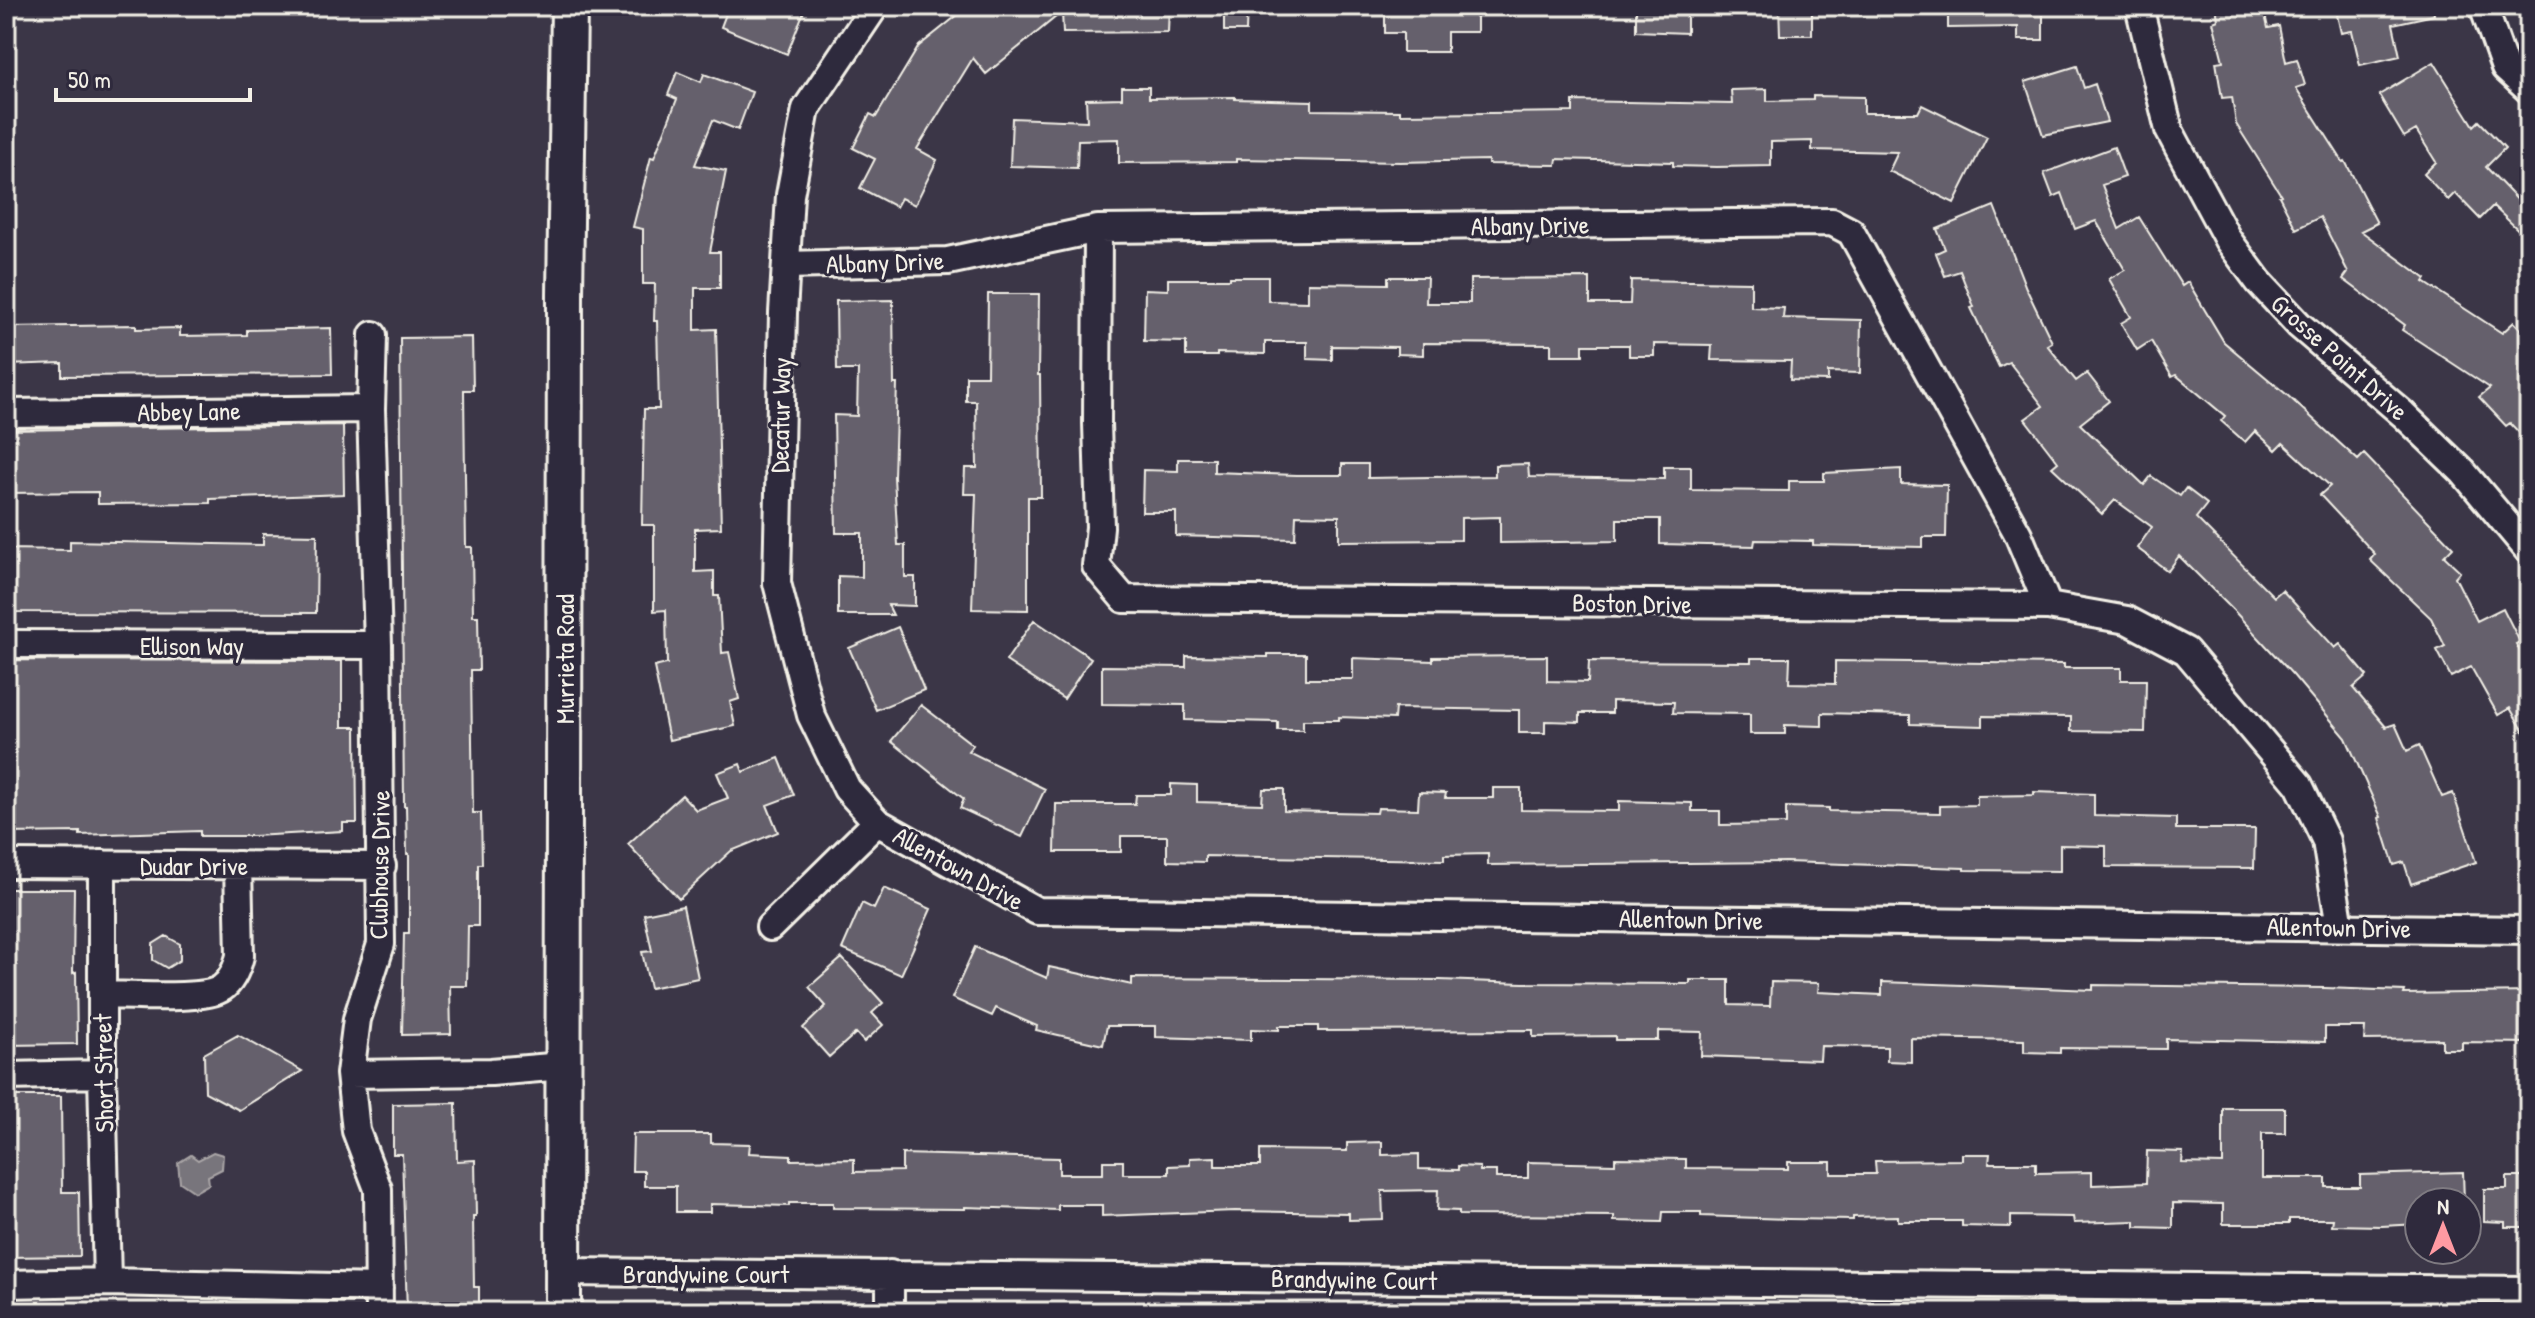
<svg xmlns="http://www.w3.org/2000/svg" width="2535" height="1318" font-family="'Patrick Hand',sans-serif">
	<rect width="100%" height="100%" fill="#3b3647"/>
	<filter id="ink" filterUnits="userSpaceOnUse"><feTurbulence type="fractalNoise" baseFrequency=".0125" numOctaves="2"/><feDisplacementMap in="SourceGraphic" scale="16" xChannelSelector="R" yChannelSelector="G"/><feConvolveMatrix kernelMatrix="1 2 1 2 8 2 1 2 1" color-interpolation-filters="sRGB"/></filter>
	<g filter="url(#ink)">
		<!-- water -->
		<path fill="#78747b" stroke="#aaa6a7" stroke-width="2" d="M213 1152 223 1155 222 1169 208 1176 209 1184 195 1192 180 1182 178 1163 191 1155 198 1160Z"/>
		<!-- building -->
		<path fill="#65616c" stroke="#f4f1e8" stroke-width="2" d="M729 6H806L787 54 721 27Z
			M969 6H1169L1168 32 1063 33 1062 12 986 74 973 58 917 149 937 160 915 205 901 198 896 207 860 188 875 159 853 148 870 114 876 117 919 46Z
			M1224 6H1247L1246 31H1224Z
			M1385 6H1477V32H1447V52H1403V33H1385Z
			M1636 6H1687V33L1636 31Z
			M1779 6H1812V35H1780Z
			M1948 6H2043V40H2018V27L1948 28Z
			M2216 6H2263L2268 28 2279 26 2286 62 2297 59 2305 85 2296 88 2343 162 2345 161 2377 223 2361 231 2426 279 2424 282 2502 333 2514 322 2529 338V443L2510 423 2506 426 2479 397 2490 388 2402 330 2405 325 2343 279 2348 272 2320 217 2296 229 2279 196 2281 195 2236 124 2232 97 2222 98 2216 62 2223 61 2213 22 2218 20Z
			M2335 6H2433L2434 15 2393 24 2400 56 2360 65 2352 31 2341 33Z
			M2434 62 2474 126 2479 121 2505 148 2486 167 2529 212V240L2493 206 2480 219 2455 193 2448 200 2424 174 2436 162 2416 130 2404 137 2379 95Z
			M2077 66 2084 88 2095 84 2107 122 2043 135 2025 82Z
			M677 72 701 82 704 74 752 92 738 130 713 120 695 165 726 171 710 252H720V288H695V330L716 329 721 528 695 529V572L714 571V596H719L722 653 729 652 739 699 730 702 735 726 669 740 654 667 667 664 666 610 654 611V525H642L644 409H659L657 321H654L655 284H643V229L633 227 651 157 654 158 677 99 668 95Z
			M1122 87H1149V98L1235 97V99L1312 101V110L1400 111V114L1573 112V101L1732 104 1731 90 1767 89V101L1813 100V96L1864 97V113H1918L1922 105 1987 137 1954 203 1889 171 1898 152 1812 150V141L1771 142V166L1717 167 1673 166V162L1557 159 1556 165 1488 164V160L1400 162 1236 159V162L1119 163V139L1078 140 1077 168 1010 166 1012 118 1087 121 1086 99 1122 98Z
			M2114 147 2125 177 2102 185 2119 229 2139 217 2182 286 2188 282 2224 342 2286 394 2358 460 2364 454 2453 547 2444 556 2460 571 2455 577 2477 621 2503 608 2520 642 2516 644 2529 667V740L2510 708 2498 715 2471 667 2451 677 2437 650 2445 646 2431 618 2370 560 2375 554 2320 495 2330 486 2283 443 2276 450 2255 431 2245 442 2221 421 2225 416 2176 375 2172 377 2151 341 2137 350 2121 323 2131 317 2109 279 2125 270 2096 221 2075 229 2062 193 2053 197 2044 173Z
			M1994 206 2026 288 2052 342 2047 345 2076 381 2087 373 2109 401 2080 424 2144 485 2151 476 2180 496 2186 488 2207 504 2196 518 2274 597 2282 590 2335 648 2340 644 2367 676 2353 688 2386 727 2395 724 2407 751 2419 745 2442 797 2453 793 2476 862 2411 884 2404 862 2394 865 2379 818 2381 817 2346 738 2293 675 2235 612 2179 556 2168 571 2137 548 2152 527 2115 500 2102 514 2052 467 2058 462 2025 419 2043 406 2009 362 1999 367 1971 308 1974 307 1960 271 1945 276 1936 253 1945 249 1937 229Z
			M1230 277H1268V301L1308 302V283L1388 284V277H1427L1426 303H1470V279L1590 278V304H1630L1631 280 1751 282V307L1784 308 1783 318 1861 320 1860 373 1828 372V381L1790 380 1791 361 1711 360 1712 345 1654 344V356H1629V345H1583V355H1551V344L1423 343V355L1397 354V347L1332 346V360L1307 359V342H1265V354L1217 353V356H1186V342L1144 341 1145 289 1168 290V279H1230Z
			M988 294H1039L1038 375H1040L1041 497H1028V610L972 609 976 494H964L965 468H977L976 401H966V376H987Z
			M893 300 894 384H897L894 477 898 545H905V577H915V606L888 605 893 615H838V576L862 577V533H836L834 415 857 416 858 370H837L836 301Z
			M136 325V329L180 328V336L247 335V330L331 328 332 374 62 376V363L6 365V327Z
			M472 337 473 390H464L465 477 466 547H472L473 616H478L479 670H471L473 813H481L482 864H478V926H468L467 986H450L451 1034 402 1035 404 933H409V854H407L406 806H404L400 338Z
			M343 425 344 494 210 499V503L98 504V492L6 493V430Z
			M1178 459H1214V472L1297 475H1342V464H1368V478L1495 476V465L1528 464 1529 477 1664 479V467H1691V490L1789 491V481H1824V473L1901 469V484L1947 485 1946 537H1923V547L1813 545V541L1755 540 1754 546 1660 544V519H1617V541L1500 543V517L1461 518V540L1339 541V516L1296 515 1295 539 1176 536V512H1142L1143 470 1178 471Z
			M263 534 317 535 316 613 6 612V549L70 550V541L263 545Z
			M1034 620 1091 658 1064 699 1006 661Z
			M898 627 924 690 876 710 849 648Z
			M1268 654H1306V679H1353V658L1433 661V657L1547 656V681L1588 682 1589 661 1751 662V658H1790L1789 683 1835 684V661L2064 664V668H2121V680H2146L2145 732 2071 731V717L1983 716V726L1910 724V715L1822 713V726L1785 725V734H1750V714L1673 713 1674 702 1612 701V713H1580V722L1545 721V733H1519V710L1395 708 1394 719 1339 717V720H1303V730H1278V722L1185 720V705L1102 704V666L1186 667V656L1268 657Z
			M6 660 342 661V727H356L357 823H343V831L253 836H200V831L80 835V832L6 833Z
			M921 705 973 745 968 751 1045 789 1022 837 960 808 964 799 891 741Z
			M779 758 794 795 767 805 778 832 731 851 679 899 628 844 682 795 696 810 728 798 717 773 740 764 743 772Z
			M1171 784 1197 785V802L1262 804 1263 789H1284V811L1377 813 1378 808 1418 809 1419 792 1446 793 1445 798H1493V788H1521V810L1619 811V801L1692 803V811H1720V825L1786 824V807L1829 808V811L1940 813V806L1977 805V796L2034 795V792L2094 794V816L2176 818V829H2255L2254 868 2106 867V846L2060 845V871L1964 870V868L1786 862 1488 865V854L1444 855V860L1205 856V862L1167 861V836H1121V852H1055L1056 804H1135L1136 795H1171Z
			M884 888 931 909 901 975 842 949 862 903 874 909Z
			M6 889H74L73 973 76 972 77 1044 6 1045Z
			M683 906 698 978 650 988 642 952 652 951 644 914Z
			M166 936 180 944V960L167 968 153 960V944Z
			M975 947 1047 978 1049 967 1132 985V978L1440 980 1523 983 1690 984V980H1729V1005L1770 1006 1771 982 1819 983 1818 992 1882 995V982L2093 990V985L2325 988 2405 991 2404 994 2529 992V1043L2462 1042V1049H2442V1039L2364 1040 2365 1027H2325V1042L2166 1039V1049L2060 1048V1053L2024 1052V1040L1911 1038V1062L1887 1061V1047L1821 1046 1820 1060 1701 1056 1702 1032 1658 1031V1040H1615V1036L1533 1037V1030L1318 1031V1026H1279V1030L1251 1029V1040L1156 1037V1026H1107L1103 1045 1036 1030 1037 1026 996 1008 992 1016 952 998Z
			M842 958 883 1003 872 1013 883 1025 864 1042 856 1033 829 1057 803 1028 826 1006 809 987Z
			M238 1035 302 1071 239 1110 205 1092 204 1054Z
			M8 1096H61L62 1192H79L80 1256 6 1257V1191H9Z
			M456 1103 457 1161 475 1160 476 1216H473L474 1287H479V1312H407L402 1154H393V1104Z
			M2223 1108H2285V1133H2262V1178H2326V1187H2360V1175L2463 1172 2464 1202H2419V1224L2382 1226 2332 1225 2333 1219H2289V1224H2223V1204L2173 1203V1228L2135 1227V1221L2074 1223 2073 1217 2011 1216V1227L1962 1226V1221H1898V1216L1853 1217V1220L1788 1219 1701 1216V1212H1663L1662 1222 1614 1221V1216L1459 1215V1211L1437 1210 1438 1190 1382 1191 1383 1219 1349 1220V1213L1235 1211 1102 1216V1205H1058V1210L965 1207V1209L833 1208V1203H789V1206L710 1204V1212H676V1186H644V1171H632L633 1134H711V1143L750 1144 749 1153 791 1155V1160L854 1159V1172L902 1171V1154L1059 1158V1174H1103V1161H1123V1174H1169V1166L1190 1165V1158L1215 1157V1166H1260V1150L1347 1151V1143L1382 1142V1155L1419 1154V1169L1458 1170V1166L1480 1167V1171H1496V1178H1528V1162L1615 1164V1158L1686 1159V1168L1788 1169V1162H1831V1174H1876L1875 1161 1962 1160V1154H1990L1989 1163H2036V1173L2092 1172V1185L2146 1183 2147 1151 2183 1152 2182 1163 2223 1164Z
			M2507 1177H2527L2529 1227H2505V1222L2484 1221V1189H2507Z"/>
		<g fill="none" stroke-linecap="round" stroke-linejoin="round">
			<!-- minor casing -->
			<g stroke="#f4f1e8" stroke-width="32">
				<path id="minor" d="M875 6 806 109 790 195 783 313 777 583 811 715 847 789 877 822 1037 911 2529 930
					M2139 6 2169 130 2228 240 2259 282 2299 325 2403 414 2463 472 2529 551
					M2483 6 2505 68 2529 90
					M1098 229 1097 423 1100 527 1096 566 1124 599 2048 606 2127 620 2186 651 2299 785 2326 841 2340 927
					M786 265 948 261 1098 229 1832 222 1851 232 2018 534 2048 606
					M373 335 371 409 378 645 381 944 357 1019 350 1074 356 1131 378 1189 379 1312
					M6 413 371 409
					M6 644 378 645
					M6 864 382 866
					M102 864V1074L107 1282
					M770 927 877 822
					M102 995C126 995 205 1001 222 988 232 981 237 968 240 956L238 865
					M350 1074 491 1072 563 1066
					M6 1076 102 1074
					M563 1272 2529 1290
					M890 1274V1312
					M6 1284 107 1282 379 1288"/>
			</g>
			<!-- major casing -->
			<g stroke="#f4f1e8" stroke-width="40">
				<path id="major" d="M563 1312 565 295 569 6"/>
			</g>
			<!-- minor -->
			<use href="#minor" stroke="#2f2a3d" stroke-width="26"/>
			<!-- major -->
			<use href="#major" stroke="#2f2a3d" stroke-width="34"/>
		</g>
	</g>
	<g text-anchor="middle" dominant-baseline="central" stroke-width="6" stroke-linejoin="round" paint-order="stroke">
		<!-- street labels -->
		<g font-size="26" fill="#f4f1e8" stroke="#2f2a3d">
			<text transform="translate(1530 225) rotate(-1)">Albany Drive</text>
			<text transform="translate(885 262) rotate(-2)">Albany Drive</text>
			<text transform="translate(2340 357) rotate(42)">Grosse Point Drive</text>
			<text transform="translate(189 411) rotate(-1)">Abbey Lane</text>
			<text transform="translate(780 415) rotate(-89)">Decatur Way</text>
			<text transform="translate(1632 603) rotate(1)">Boston Drive</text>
			<text x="192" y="645">Ellison Way</text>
			<text transform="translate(564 659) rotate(-90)">Murrieta Road</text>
			<text x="194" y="865">Dudar Drive</text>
			<text transform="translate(379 865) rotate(-89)">Clubhouse Drive</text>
			<text transform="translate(959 868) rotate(29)">Allentown Drive</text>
			<text transform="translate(1691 919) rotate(1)">Allentown Drive</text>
			<text transform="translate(2339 927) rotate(1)">Allentown Drive</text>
			<text transform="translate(103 1073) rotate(-91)">Short Street</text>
			<text x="706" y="1273">Brandywine Court</text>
			<text transform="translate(1354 1279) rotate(1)">Brandywine Court</text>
		</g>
	</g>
	<!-- margin -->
	<rect width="2535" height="1318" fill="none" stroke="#2f2a3d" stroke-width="32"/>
	<rect x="16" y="16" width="2503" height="1286" fill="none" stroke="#f4f1e8" stroke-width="3" filter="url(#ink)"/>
	<!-- north arrow -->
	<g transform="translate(2443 1226)"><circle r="38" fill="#2f2a3d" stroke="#7e7a81" stroke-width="2"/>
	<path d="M0-6L14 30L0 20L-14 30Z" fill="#ff9aa2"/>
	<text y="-12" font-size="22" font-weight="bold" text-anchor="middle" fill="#f4f1e8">N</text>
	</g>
	<!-- scale -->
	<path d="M56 88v12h194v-12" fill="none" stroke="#f4f1e8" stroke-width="4"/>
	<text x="68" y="88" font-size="24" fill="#f4f1e8" stroke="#2f2a3d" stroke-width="6" paint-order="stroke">50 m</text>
</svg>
